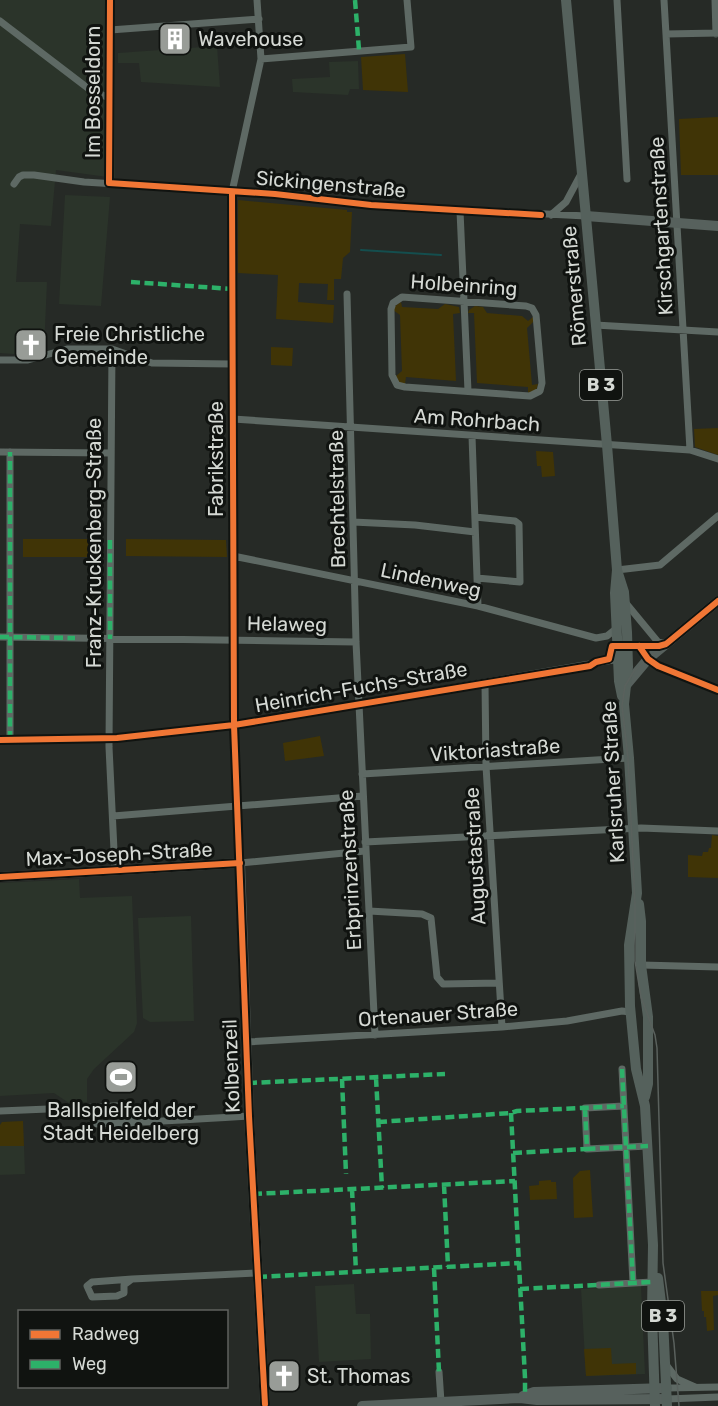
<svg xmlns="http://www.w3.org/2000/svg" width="718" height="1406" font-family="Rubik,sans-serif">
	<rect width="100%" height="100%" fill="#262a26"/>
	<!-- built -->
	<path fill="#2b342a" d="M0 0H115V178L56 170 51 226 20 224 16 282H47L44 349 27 355 0 353Z
		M217 46 220 87 141 82 139 63H118V53Z
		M358 61 359 89H350L348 95 293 92 292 79 330 77 329 62Z
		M65 195 110 197 101 306 59 304Z
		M79 879 80 898 132 896 137 1023 134 1032 94 1069 87 1079V1102L69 1103 54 1093 0 1096V883Z
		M191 916 194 1021 150 1022 143 1018 138 918Z
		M0 1146H24L25 1174 0 1175Z
		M354 1284 356 1314H370L371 1359 319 1362 315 1286Z
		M641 1286 645 1374 586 1376 581 1289Z"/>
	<!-- green -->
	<path fill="#403406" d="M405 54 408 92 363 90 361 57Z
		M718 117V175H681L679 119Z
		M238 200 347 210V212H352L350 252 343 258 341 279H334V300H327L328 284 299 283 298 302 334 305 333 323 276 319 278 275 238 273Z
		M401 302 402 307 438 309 445 304 459 307 460 313 453 314 456 381 406 377 405 384 399 383 396 376 402 371 400 315 393 310 395 306Z
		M475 306 483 307 487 313 522 316 528 321 533 317V322L527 328 532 385 538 384 536 391 528 393V387L477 383 474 313H468L469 310Z
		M271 347 293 348 292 366 271 365Z
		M718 428V455L695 447 694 429Z
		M536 451 553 452 555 476 542 477 541 466H537Z
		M23 539H97V557H23Z
		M126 539 226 540 227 557 126 556Z
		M320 736 324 756 285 761 283 743Z
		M712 835 718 836V878L688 877V855L702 856 703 852H708L709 848H711Z
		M128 1064 130 1089 114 1090 112 1065Z
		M23 1121 24 1146H0V1125L2 1122Z
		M590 1170 593 1217 574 1218 573 1178 580 1171Z
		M551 1180V1182H556L557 1199 530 1200 529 1186 539 1185V1181Z
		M701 1291H718V1295L713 1296 714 1330 707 1331 706 1317H704V1311H702Z
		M611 1348 612 1364 636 1363V1374L586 1376 584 1349Z"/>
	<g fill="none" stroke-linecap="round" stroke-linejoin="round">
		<!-- stream -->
		<path stroke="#144e4e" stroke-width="2" d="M361 250 441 255"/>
		<!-- street -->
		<path stroke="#5e6964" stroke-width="7" d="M257 0 261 59 232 192 234 725 240 863 365 851
			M617 0 627 179
			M664 0 690 450
			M715 0 716 34
			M0 21 89 89 109 98
			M110 30 259 19
			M666 34 718 33
			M261 59 411 47 407 0
			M109 183 110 0
			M14 184 19 177 23 175H34L84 182 275 194 371 205 586 216
			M460 211 468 391
			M551 215 566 202 581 174
			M347 294 356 642 375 1035
			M402 297 526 306 532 308 536 315 542 383 540 391 530 396 405 387 397 385 392 375 391 309 393 303Z
			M595 325 718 332
			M112 349 109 747 115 871
			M0 360H28L67 349H112L152 363 232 364
			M233 419 690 450 718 459
			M472 436 478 606
			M0 452 111 453
			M475 517 515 521 519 524 520 582 477 578
			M353 522 415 525 475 532
			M233 556 478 606 596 638 607 636 617 628
			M617 570 660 565 718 516
			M625 602 658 642 666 644
			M0 637 356 642
			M648 659 666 670 718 690
			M485 683 486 766 502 1027
			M0 740 117 738 234 725 619 659
			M10 740V452
			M362 774 629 758
			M113 816 363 796
			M365 842 641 828 718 831
			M369 911 422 914 431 918 437 977 443 984 499 983
			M641 965 718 967
			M246 1042 502 1027 567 1021 622 1011 630 1012
			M622 1069 633 1283
			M624 1106 585 1108 587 1149 648 1146
			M0 1111 96 1107
			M132 1123 131 1105 96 1107 97 1124C148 1122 199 1119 249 1116
			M132 1279 92 1282 87 1286 92 1297 117 1296 124 1293V1285L132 1279 258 1273
			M599 1285 652 1282
			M667 1366 677 1379 695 1387
			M439 1372 441 1402
			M667 1388 718 1387
			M667 1399 718 1397"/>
		<!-- secondary -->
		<path stroke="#57615d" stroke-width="10" d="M586 216 718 226
			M627 684 648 659 718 601
			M0 877 240 863 249 1116 265 1404
			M523 1396 534 1392 667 1388
			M362 1406 520 1398 537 1400 667 1399"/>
		<!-- primary -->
		<path stroke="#55615c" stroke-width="10" d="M566 0 607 445 617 570 615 593 619 681 622 696
			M617 570 624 592 627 632 628 667 624 704 629 758 637 893 629 945 630 1006 636 1069 645 1106 653 1245 652 1313 655 1406
			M639 904 641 921V965L648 1017V1084L645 1097
			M658 1278 663 1319 667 1406"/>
		<!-- tram -->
		<path stroke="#5a615d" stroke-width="1.5" d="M679 1406 674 1343 663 1263 657 1048 655 1035 641 997 635 961V904L628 758 622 706 625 686 634 671 718 598"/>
		<!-- quiet -->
		<path stroke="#2db169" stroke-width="4.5" stroke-dasharray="9 4.5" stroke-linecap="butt" d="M355 0 359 50
			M131 282 232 289
			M110 540V639
			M0 637 75 638
			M10 740V452
			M622 1069 633 1283
			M376 1078 382 1188
			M342 1079 346 1174
			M248 1083 445 1074
			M585 1108 587 1149 648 1146
			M511 1113 525 1378V1396
			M378 1122 511 1113 517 1111 624 1106
			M513 1153 587 1149
			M444 1185 448 1267
			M352 1189 356 1272
			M253 1194 515 1181
			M434 1268 439 1372
			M258 1277 519 1263
			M520 1289 652 1282"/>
		<!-- cycleway casing -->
		<g stroke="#101310" stroke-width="10">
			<path id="cycleway" d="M110 0 109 183 275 194 371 205 541 215
				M232 192 234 725 249 1116 265 1404
				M639 646 648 659 658 666 718 690
				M0 740 117 738 234 725 590 666 596 662 609 659 612 646H659L666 644 718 601
				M0 877 240 863"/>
		</g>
		<!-- cycleway -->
		<use href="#cycleway" stroke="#f07635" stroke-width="6"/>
	</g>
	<!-- icons -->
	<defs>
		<g id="building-square" transform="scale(1.725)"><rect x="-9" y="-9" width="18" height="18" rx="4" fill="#989c97" stroke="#101310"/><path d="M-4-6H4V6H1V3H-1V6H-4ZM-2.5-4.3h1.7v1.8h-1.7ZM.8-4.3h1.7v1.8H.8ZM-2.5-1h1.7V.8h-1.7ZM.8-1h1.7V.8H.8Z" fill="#fff"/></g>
		<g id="church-square" transform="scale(1.725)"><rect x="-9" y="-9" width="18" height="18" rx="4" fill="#989c97" stroke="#101310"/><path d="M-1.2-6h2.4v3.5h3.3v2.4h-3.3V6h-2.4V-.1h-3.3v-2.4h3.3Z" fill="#fff"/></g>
		<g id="stadium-square" transform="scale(1.725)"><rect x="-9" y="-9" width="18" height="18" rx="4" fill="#989c97" stroke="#101310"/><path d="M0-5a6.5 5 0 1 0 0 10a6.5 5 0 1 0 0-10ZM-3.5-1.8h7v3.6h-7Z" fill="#fff"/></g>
	</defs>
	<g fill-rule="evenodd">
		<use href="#building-square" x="175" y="39"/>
		<use href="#church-square" x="31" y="345"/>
		<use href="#stadium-square" x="121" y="1077"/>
		<use href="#church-square" x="284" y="1376"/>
	</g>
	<g text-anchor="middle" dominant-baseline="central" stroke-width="6" stroke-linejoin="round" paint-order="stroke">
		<!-- shield labels -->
		<g fill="#101310" stroke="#9a9e99" stroke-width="1.5">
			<rect x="580" y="370" width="42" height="30" rx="4.5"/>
			<rect x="642" y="1301" width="42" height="30" rx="4.5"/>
		</g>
		<g font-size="18" font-weight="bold" fill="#d5d9d4">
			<text x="601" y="385">B 3</text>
			<text x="663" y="1316">B 3</text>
		</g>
		<!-- poi labels -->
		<g font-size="20" fill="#d5d9d4" stroke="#101310" text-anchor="start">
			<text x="198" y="39">Wavehouse</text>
			<text x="54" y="334">Freie Christliche<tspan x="54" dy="23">Gemeinde</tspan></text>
			<text x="121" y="1110" text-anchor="middle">Ballspielfeld der<tspan x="121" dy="23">Stadt Heidelberg</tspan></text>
			<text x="307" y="1376">St. Thomas</text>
		</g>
		<!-- street labels -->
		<g font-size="20" fill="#d5d9d4" stroke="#101310">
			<text transform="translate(93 92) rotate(-90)">Im Bosseldorn</text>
			<text transform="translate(331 184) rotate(5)">Sickingenstraße</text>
			<text transform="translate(661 226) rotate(-93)">Kirschgartenstraße</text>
			<text transform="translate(464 285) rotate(4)">Holbeinring</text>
			<text transform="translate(574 286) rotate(-95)">Römerstraße</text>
			<text transform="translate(477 420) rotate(4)">Am Rohrbach</text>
			<text transform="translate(216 459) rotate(-90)">Fabrikstraße</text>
			<text transform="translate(337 499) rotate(-91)">Brechtelstraße</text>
			<text transform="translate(94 543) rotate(-90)">Franz-Kruckenberg-Straße</text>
			<text transform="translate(431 580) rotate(12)">Lindenweg</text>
			<text transform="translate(287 624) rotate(1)">Helaweg</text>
			<text transform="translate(361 687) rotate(-10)">Heinrich-Fuchs-Straße</text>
			<text transform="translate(495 750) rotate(-4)">Viktoriastraße</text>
			<text transform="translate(613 782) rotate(-93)">Karlsruher Straße</text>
			<text transform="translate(119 854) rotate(-3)">Max-Joseph-Straße</text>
			<text transform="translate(475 856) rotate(-93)">Augustastraße</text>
			<text transform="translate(350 870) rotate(-93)">Erbprinzenstraße</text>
			<text transform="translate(438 1014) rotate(-4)">Ortenauer Straße</text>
			<text transform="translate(231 1066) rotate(-92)">Kolbenzeil</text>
		</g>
	</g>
	<!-- legend -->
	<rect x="18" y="1310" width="210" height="78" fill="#101310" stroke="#5f625e" stroke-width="1.5"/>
	<rect x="30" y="1330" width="30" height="9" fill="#f07635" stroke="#5f625e" stroke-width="1.5"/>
	<text x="72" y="1340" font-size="18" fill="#d5d9d4">Radweg</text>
	<rect x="30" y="1360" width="30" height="9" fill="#2db169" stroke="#5f625e" stroke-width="1.5"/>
	<text x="72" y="1370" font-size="18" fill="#d5d9d4">Weg</text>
</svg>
